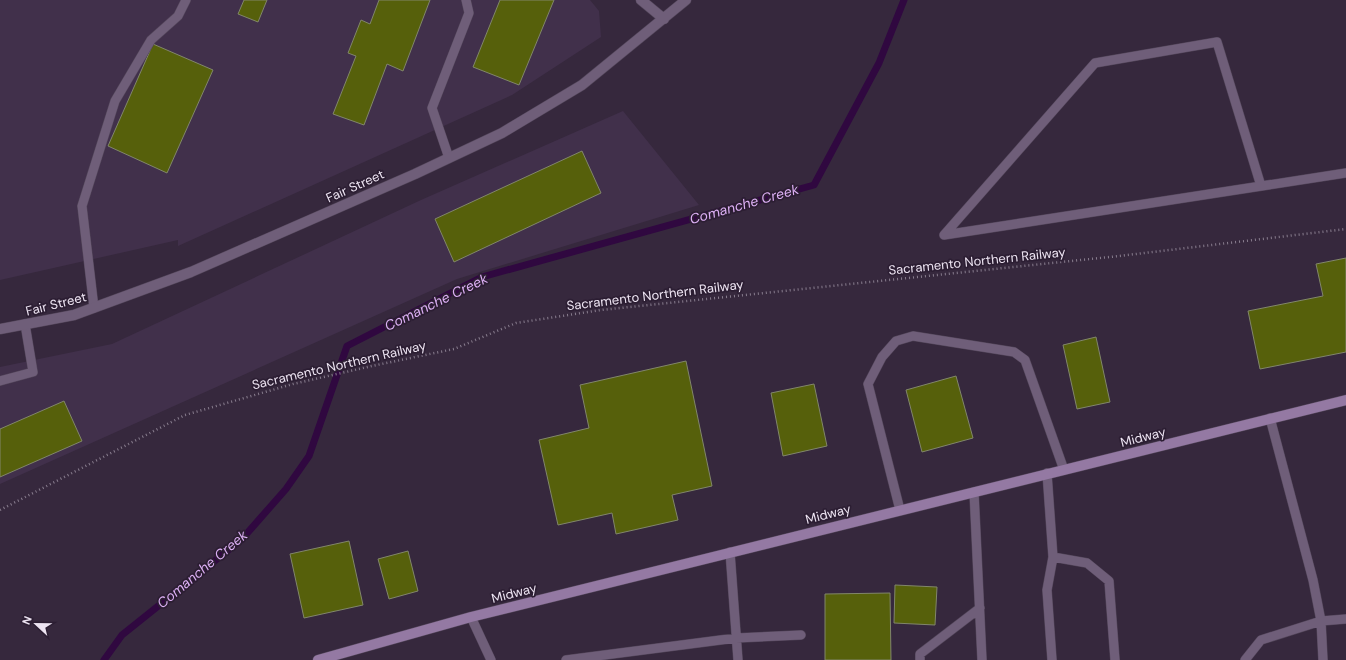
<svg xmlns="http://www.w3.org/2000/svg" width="1346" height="660" font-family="'DM Sans',sans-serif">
	<rect width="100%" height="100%" fill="#36283d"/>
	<!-- built -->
	<path fill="#41304b" d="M0 0H590L599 11 601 37 512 95 178 246V240L0 280Z
		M623 111 699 205 457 279 0 484V367L112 344 421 200Z"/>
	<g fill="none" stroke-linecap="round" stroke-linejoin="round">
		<!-- stream -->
		<path stroke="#300840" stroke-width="7" d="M104 660 122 635 242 539 286 489 309 456 347 346 482 277 814 185 879 63 904 0"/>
	</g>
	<!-- building -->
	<path fill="#56600b" stroke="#81866b" d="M244 0H267L258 22 238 14Z
		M379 0H430L403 71 387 64 364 125 333 114 356 56 348 53 361 20 370 24Z
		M500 0H554L519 85 473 67Z
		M153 44 213 70 167 173 108 146Z
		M582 151 601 193 454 262 435 219Z
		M1346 258V352L1260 369 1248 311 1323 296 1316 264Z
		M1096 337 1110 402 1077 409 1063 345Z
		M686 361 712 486 672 495 678 520 616 534 612 513 558 525 539 440 589 428 580 385Z
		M956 376 973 438 922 452 906 390Z
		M814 384 827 446 783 456 771 393Z
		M64 401 82 441 0 477V429Z
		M349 541 363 605 304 618 290 554Z
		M408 551 418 591 389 599 378 559Z
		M895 585 937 587 935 625 894 623Z
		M890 593 891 660H825V594Z"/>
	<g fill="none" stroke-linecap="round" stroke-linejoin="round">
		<!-- service casing -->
		<g stroke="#53465a" stroke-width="10">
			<path id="service" d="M449 158 432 108 469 13 466 0
				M1261 186 1217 42 1095 63 944 235 1346 173
				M94 308 82 206 115 101 151 40 178 16 186 0
				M0 381 33 372 25 324
				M1270 418 1313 580 1321 621 1323 660
				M1047 473 1053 557 1047 590 1052 660
				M974 492 982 660
				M900 510 868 384 882 357 896 341 913 336 1014 352 1025 360 1064 470
				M730 552 738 660
				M1053 557 1087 563 1109 581 1115 660
				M471 617 491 660
				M566 660 736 638 801 635
				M920 660V654L980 608
				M1245 660 1261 640 1321 621 1346 619"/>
		</g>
		<!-- minor casing -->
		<g stroke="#53465a" stroke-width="11">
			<path id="minor" d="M641 0 664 19
				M0 329 74 315 191 272 415 174 502 133 582 85 686 0"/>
		</g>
		<!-- secondary casing -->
		<g stroke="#53465a" stroke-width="11">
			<path id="secondary" d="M318 660 471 617 1346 400"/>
		</g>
		<!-- path -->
		<path stroke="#887d8e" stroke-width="2.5" stroke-dasharray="1 3" stroke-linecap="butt" d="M0 510 185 415 293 384 372 366 454 349 516 323 601 310 1119 256 1346 229"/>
		<!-- service -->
		<use href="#service" stroke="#6f5e79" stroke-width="9"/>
		<!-- minor -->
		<use href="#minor" stroke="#6f5e79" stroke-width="10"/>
		<!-- secondary -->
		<use href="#secondary" stroke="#9479a3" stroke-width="10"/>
	</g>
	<g text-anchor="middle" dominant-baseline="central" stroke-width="3.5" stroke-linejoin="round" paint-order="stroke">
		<!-- street labels -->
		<g font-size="13" fill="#ede4f2" stroke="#2c1e33">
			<text transform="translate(355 186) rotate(-24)">Fair Street</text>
			<text transform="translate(977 261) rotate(-6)">Sacramento Northern Railway</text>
			<text transform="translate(655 295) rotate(-7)">Sacramento Northern Railway</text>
			<text transform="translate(56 304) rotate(-14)">Fair Street</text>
			<text transform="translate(339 365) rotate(-13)">Sacramento Northern Railway</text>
			<text transform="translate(1143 437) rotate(-14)">Midway</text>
			<text transform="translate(828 514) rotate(-14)">Midway</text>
			<text transform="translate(514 593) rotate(-14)">Midway</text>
		</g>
		<!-- water labels -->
		<g font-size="14" font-style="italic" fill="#ddb0f5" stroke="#2c1e33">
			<text transform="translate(744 204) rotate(-16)">Comanche Creek</text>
			<text transform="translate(436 302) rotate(-26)">Comanche Creek</text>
			<text transform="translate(202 569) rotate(-40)">Comanche Creek</text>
		</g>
	</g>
	<!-- north arrow -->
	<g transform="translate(36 624) rotate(292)" stroke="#2c1e33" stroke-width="3" paint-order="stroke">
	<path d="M0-3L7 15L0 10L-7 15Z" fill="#ede4f2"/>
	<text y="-6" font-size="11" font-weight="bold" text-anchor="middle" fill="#ede4f2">N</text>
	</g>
</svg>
